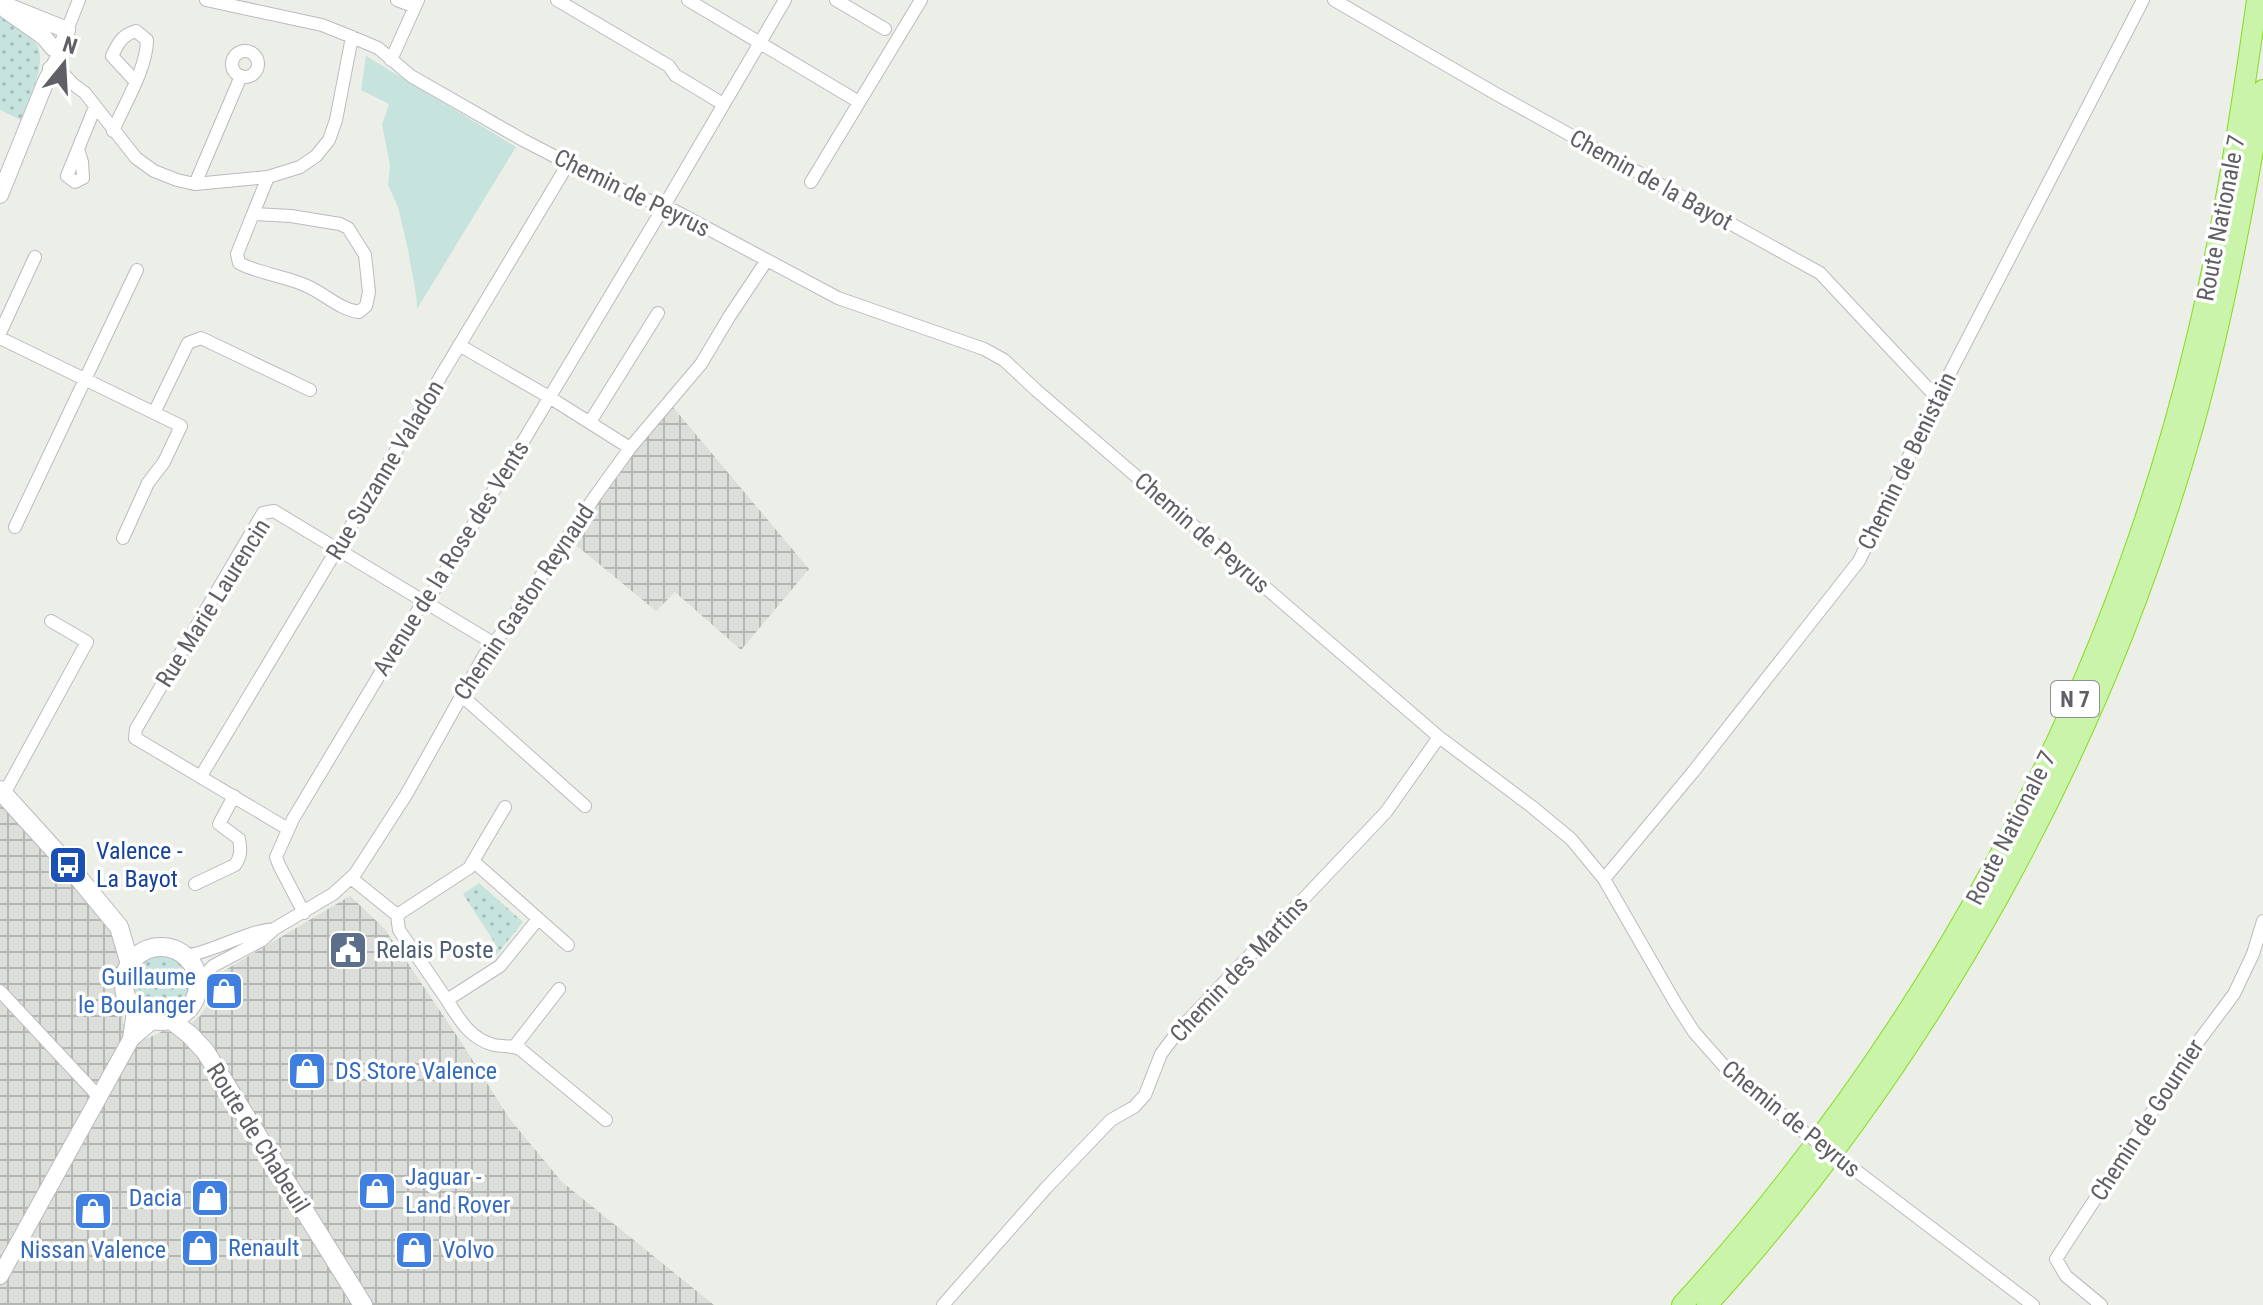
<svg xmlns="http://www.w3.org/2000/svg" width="2263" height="1305" font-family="'Roboto Condensed',sans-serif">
	<defs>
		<pattern id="industrial-grid" width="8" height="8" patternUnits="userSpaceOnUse" patternTransform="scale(2)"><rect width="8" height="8" fill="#dbded9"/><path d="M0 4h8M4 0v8" fill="none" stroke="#b5b7b4"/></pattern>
		<pattern id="grass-dots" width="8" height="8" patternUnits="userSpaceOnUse" patternTransform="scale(2)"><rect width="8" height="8" fill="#c7e3dd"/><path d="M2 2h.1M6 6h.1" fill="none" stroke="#a5bbb7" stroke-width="1.8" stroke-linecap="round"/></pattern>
	</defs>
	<rect width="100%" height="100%" fill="#ebefe8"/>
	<!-- industrial -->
	<path fill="url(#industrial-grid)" d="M672 406 809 569 741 650 675 592 656 611 571 541 596 497Z
		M0 800 110 922 123 954 117 974 123 1023 146 1039 163 1031 179 1033 200 1016 207 1006 217 975 350 896 384 928 463 1045 509 1118 562 1182 714 1305H0Z"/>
	<!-- grass -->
	<path fill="url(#grass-dots)" d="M0 15C11 24 26 31 35 42 50 60 28 100 21 120L0 110Z
		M479 883 523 922 496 955 494 952 498 948 463 894Z
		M131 984a30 30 0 1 1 60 0a30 30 0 1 1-60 0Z"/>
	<!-- park -->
	<path fill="#c7e3dd" d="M366 56 516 147 417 309 416 294 408 250 398 207 388 185 390 165 382 125 389 104 361 90Z"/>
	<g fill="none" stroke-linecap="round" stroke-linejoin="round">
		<!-- minor casing -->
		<g stroke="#bcb9bf" stroke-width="14">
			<path id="minor" d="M206 0 322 25 352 37 378 48 411 76 523 140 610 185 675 211 838 298 984 349 1004 360 1036 390 1439 737 1531 806 1571 839 1604 879 1676 1004 1694 1032 1731 1074 1801 1130
				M397 0 415 7
				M557 0 669 66 675 75 723 104
				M688 0 859 102
				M836 0 885 29
				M1334 0 1498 95 1820 273 1937 398
				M67 30 79 0
				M232 64a13 13 0 1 1 26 0a13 13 0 1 1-26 0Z
				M391 60 418 0
				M49 68 59 69 73 84 85 93 136 158 154 171 177 180 195 184 268 177 300 167 316 156 329 140 336 120 352 37
				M113 131C124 105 147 68 147 40L136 31C122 35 118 43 112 56L135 81
				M78 149 82 162 83 178 75 182 67 176 95 107
				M811 182 921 0
				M195 184 241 76
				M253 214 291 216 340 224 348 228 365 255 369 292 366 306 359 312C339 309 325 294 307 286 285 276 260 274 239 263L237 254Z
				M253 214 268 177
				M0 333 35 257
				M0 338 181 426 164 462 148 483 123 538
				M459 345 549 397 630 448
				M154 413 188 343 201 338 310 390
				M590 422 658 313
				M15 527 137 270
				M461 695 585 806
				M201 776 568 164
				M4 794 87 642 51 621
				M288 829 135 738 136 729 263 513 274 511 493 643
				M473 861 568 945
				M351 878 397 915 469 868 505 807
				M1604 879 1693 772 1859 561 1937 398 2143 0
				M195 884 235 865C241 857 241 849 239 839L219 824 234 796
				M304 913 279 865 276 857 293 819 423 602 431 595 657 218 785 0
				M397 915 399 930 447 1000 500 966 538 919
				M185 956C217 951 243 932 274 929
				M198 982 213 966 262 940 274 929 333 894 355 874 406 795 485 654 508 625 596 495 630 448 701 364 729 317 767 260
				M0 991 99 1097
				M447 1000C459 1019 470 1039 494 1045 503 1047 511 1045 520 1049L606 1120
				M514 1047 559 989
				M1846 1163 2033 1305
				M943 1305 1046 1188 1111 1120 1134 1107 1145 1095 1161 1054 1179 1030 1386 812 1439 737
				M2101 1305 2066 1276 2056 1259 2195 1046 2234 994 2253 954 2263 921"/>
		</g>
		<!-- tertiary casing -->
		<g stroke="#bcb9bf" stroke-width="18">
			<path id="tertiary" d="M0 3 67 30
				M7 11 44 37 53 48
				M0 195 46 81 59 57 67 30
				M131 1039 152 1021
				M0 1276 131 1039 135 1011"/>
		</g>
		<!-- secondary casing -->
		<g stroke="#bbb9bf" stroke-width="20">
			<path id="secondary" d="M0 790 68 865 119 927 130 964
				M124 984a37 37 0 1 1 74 0a37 37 0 1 1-74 0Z
				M171 1020 190 1035 205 1051 363 1305"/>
		</g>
		<!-- trunk casing -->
		<g stroke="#85dc1b" stroke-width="22">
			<path id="trunk" d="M1682 1305C1930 1032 2112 697 2197 337 2224 226 2241 113 2257 0
				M1707 1305C1933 1055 2103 748 2194 423 2224 314 2245 202 2263 90"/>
		</g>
		<!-- minor -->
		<use href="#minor" stroke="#fff" stroke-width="12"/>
		<!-- tertiary -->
		<use href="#tertiary" stroke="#fff" stroke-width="16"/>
		<!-- secondary -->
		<use href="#secondary" stroke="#fff" stroke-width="18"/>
		<!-- trunk -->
		<use href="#trunk" stroke="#caf4aa" stroke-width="20"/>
		<!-- minor-bridge casing -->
		<g stroke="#bcb9bf" stroke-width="14" stroke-linecap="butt">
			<path id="minor-bridge" d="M1801 1130 1846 1163"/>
		</g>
		<!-- minor-bridge -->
		<use href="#minor-bridge" stroke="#fff" stroke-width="12"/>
	</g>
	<!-- icons -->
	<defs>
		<g id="bus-square" transform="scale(2)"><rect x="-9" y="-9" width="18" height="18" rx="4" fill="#1a4fb4" stroke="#fff"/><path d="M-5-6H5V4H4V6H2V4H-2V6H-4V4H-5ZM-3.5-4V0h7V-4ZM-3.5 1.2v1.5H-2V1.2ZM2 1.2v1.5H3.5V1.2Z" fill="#fff"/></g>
		<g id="civic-square" transform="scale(2)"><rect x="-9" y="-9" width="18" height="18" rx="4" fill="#5c6f8a" stroke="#fff"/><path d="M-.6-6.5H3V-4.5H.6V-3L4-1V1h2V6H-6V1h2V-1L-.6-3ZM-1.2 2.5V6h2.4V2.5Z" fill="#fff"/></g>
		<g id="shop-square" transform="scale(2)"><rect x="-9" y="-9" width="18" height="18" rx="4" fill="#3f7fe0" stroke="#fff"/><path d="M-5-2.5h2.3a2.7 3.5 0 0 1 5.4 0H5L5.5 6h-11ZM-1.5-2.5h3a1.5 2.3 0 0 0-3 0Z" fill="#fff"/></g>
	</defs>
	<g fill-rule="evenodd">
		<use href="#bus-square" x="68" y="865"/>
		<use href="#civic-square" x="348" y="950"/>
		<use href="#shop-square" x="224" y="991"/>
		<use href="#shop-square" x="307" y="1071"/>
		<use href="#shop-square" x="377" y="1191"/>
		<use href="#shop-square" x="210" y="1198"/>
		<use href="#shop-square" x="93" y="1211"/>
		<use href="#shop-square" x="200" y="1248"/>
		<use href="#shop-square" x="414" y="1250"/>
	</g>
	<g text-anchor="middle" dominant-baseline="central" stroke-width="7" stroke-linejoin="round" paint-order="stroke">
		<!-- shield labels -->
		<rect fill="#fff" stroke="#908f94" stroke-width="2" x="2051" y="681" width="48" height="36" rx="6"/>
		<g font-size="22" font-weight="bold" fill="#615f66">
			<text x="2075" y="699">N 7</text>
		</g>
		<!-- street labels -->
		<g font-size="24" fill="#615f66" stroke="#fff">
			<text transform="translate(1651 180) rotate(29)">Chemin de la Bayot</text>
			<text transform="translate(632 193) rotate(26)">Chemin de Peyrus</text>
			<text transform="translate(2221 218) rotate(-79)">Route Nationale 7</text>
			<text transform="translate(1907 461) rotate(-64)">Chemin de Benistain</text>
			<text transform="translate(385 470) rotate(-59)">Rue Suzanne Valadon</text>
			<text transform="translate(1202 533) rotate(41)">Chemin de Peyrus</text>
			<text transform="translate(451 558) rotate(-58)">Avenue de la Rose des Vents</text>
			<text transform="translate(524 602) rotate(-56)">Chemin Gaston Reynaud</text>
			<text transform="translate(213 603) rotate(-58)">Rue Marie Laurencin</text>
			<text transform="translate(2011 828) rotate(-63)">Route Nationale 7</text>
			<text transform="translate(1239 969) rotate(-47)">Chemin des Martins</text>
			<text transform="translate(1791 1119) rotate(39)">Chemin de Peyrus</text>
			<text transform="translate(2147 1120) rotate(-57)">Chemin de Gournier</text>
			<text transform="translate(258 1138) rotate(58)">Route de Chabeuil</text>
		</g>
		<!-- transit labels -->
		<g font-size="24" fill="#164399" stroke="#fff" text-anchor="start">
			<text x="96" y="851">Valence -<tspan x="96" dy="28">La Bayot</tspan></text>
		</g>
		<!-- service labels -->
		<g font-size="24" fill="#4e5e75" stroke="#fff" text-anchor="start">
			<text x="376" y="950">Relais Poste</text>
		</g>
		<!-- shop labels -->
		<g font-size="24" fill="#366cbe" stroke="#fff" text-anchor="start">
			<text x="196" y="977" text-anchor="end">Guillaume<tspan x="196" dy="28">le Boulanger</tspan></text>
			<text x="335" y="1071">DS Store Valence</text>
			<text x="405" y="1177">Jaguar -<tspan x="405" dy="28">Land Rover</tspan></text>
			<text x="182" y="1198" text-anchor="end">Dacia</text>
			<text x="228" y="1248">Renault</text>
			<text x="93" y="1250" text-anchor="middle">Nissan Valence</text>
			<text x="442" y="1250">Volvo</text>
		</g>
	</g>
	<!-- north arrow -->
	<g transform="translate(64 64) rotate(18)" stroke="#ffffff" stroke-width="6" paint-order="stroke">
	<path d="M0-6L14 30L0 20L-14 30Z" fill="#615f66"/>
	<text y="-12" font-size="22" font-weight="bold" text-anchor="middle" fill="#615f66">N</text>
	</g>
</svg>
